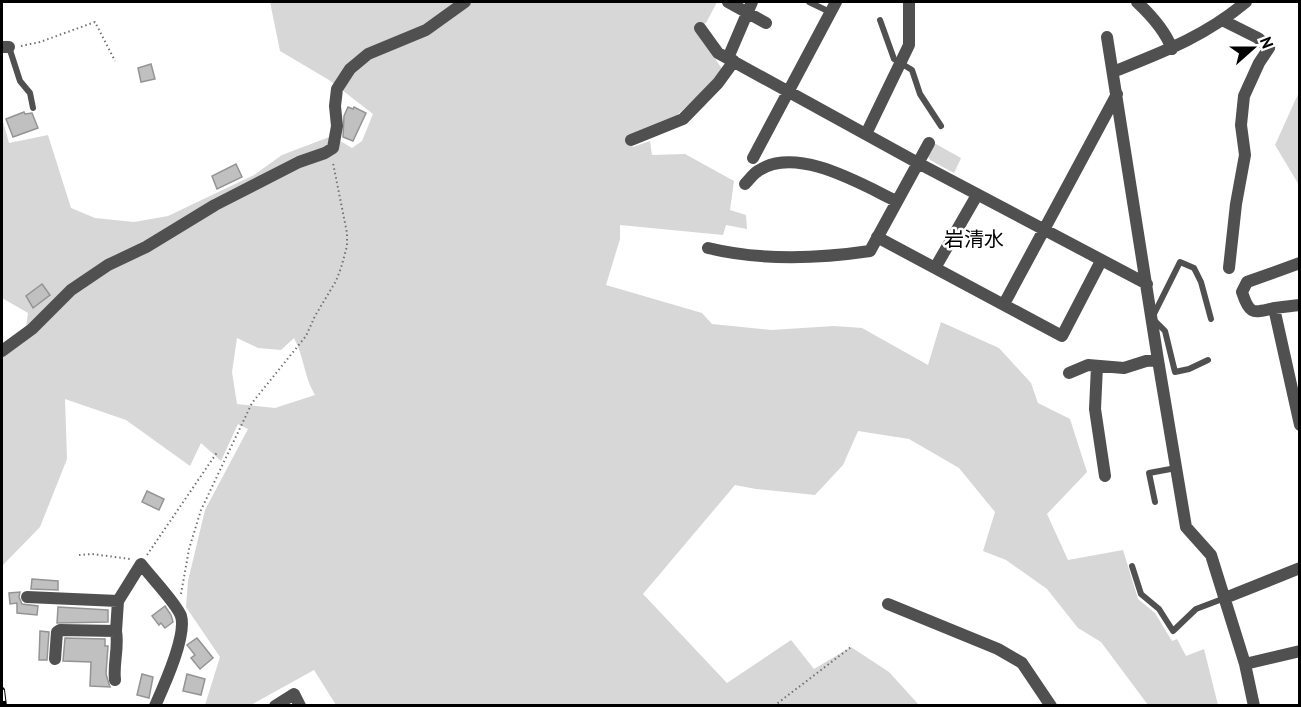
<svg xmlns="http://www.w3.org/2000/svg" width="1301" height="707" font-family="'PT Sans','Noto Sans JP',sans-serif">
	<rect width="100%" height="100%" fill="#fff"/>
	<!-- green -->
	<path fill="#d7d7d7" fill-rule="evenodd" d="M270 2H717L706 23 695 28 722 69 707 88 677 115 627 135 633 147 650 141 652 155 685 154 734 181 730 210 746 215 747 229 726 225 723 235 620 225V239L606 285 702 313 712 324 771 330 834 326 862 328 928 365 941 322 999 348 1031 383 1038 403 1070 419 1087 472 1047 514 1068 560 1123 550 1138 599 1155 613 1172 641 1177 639 1186 656 1204 649 1218 705H1148L1101 642 1078 628 1047 589 1006 560 983 551 995 512 959 468 909 439 858 431 843 465 815 495 756 489 735 485 643 594 727 683 791 640 814 669 851 647 889 672 919 705H336L314 670 251 705H205L220 657 186 607 188 581 205 510 248 429 238 424 221 461 201 443 190 466 126 420 65 399 67 459 40 527 2 566V346L26 327 28 313 2 298V118L9 143 48 135 71 208 95 218 134 222 168 216 254 175 282 155 332 136 352 148 362 141 373 114 329 80 280 51ZM237 338 258 348 281 350 294 338C304 356 304 377 315 395L275 408 237 404 232 372Z
		M1299 92V185L1275 145Z
		M934 143 961 158 954 173 930 160 928 156Z"/>
	<!-- building -->
	<path fill="#c0c0c0" stroke="#949494" stroke-width="1.5" d="M151 64 155 79 141 82 138 68Z
		M348 107 353 109 354 107 366 113 353 141 343 137 344 116Z
		M24 112 25 114 32 113 38 128 13 137 6 119Z
		M236 164 242 177 217 189 212 176Z
		M42 284 50 295 33 308 26 296Z
		M147 491 164 499 159 510 142 502Z
		M32 579 58 581V590L31 589Z
		M20 592 19 597 22 604 38 606 37 615 17 613V603L10 604 9 593Z
		M165 606 171 615 173 622 165 628 161 623 159 625 152 616Z
		M58 607 108 610V622L57 623Z
		M40 631 49 632 47 660H39Z
		M65 638 105 639V646H108L106 674 110 687 90 686 91 662 63 661Z
		M197 638 213 658 200 669 191 658 195 655 187 645Z
		M142 674 153 677 149 698 137 695Z
		M187 674 205 679 201 695 183 691Z"/>
	<g fill="none" stroke-linecap="round" stroke-linejoin="round">
		<!-- path -->
		<path stroke="#727272" stroke-width="2" stroke-dasharray="1.5 3" stroke-linecap="butt" d="M21 46 40 42 95 22 115 61
			M79 555 92 554 130 559
			M147 555 218 451
			M181 594 189 549 201 510 252 403 306 336 315 316 336 281 341 268 347 246V233L333 163
			M774 706 851 647"/>
		<!-- service -->
		<path stroke="#505050" stroke-width="6" d="M809 2 830 12
			M880 20 894 59 912 70 920 94 941 126
			M9 47 20 81 30 93 33 108
			M1208 360 1189 369 1175 372 1165 331 1152 318 1180 262 1194 268 1201 282 1211 319
			M1155 502 1149 473 1176 468
			M1132 566 1141 594 1159 609 1173 631 1196 609 1225 598"/>
		<!-- minor -->
		<path stroke="#505050" stroke-width="12" d="M728 2 766 23
			M1137 2C1151 15 1165 30 1172 49
			M1224 21 1258 38 1269 48 1259 63 1244 96 1241 125 1245 155 1236 204 1229 268
			M700 28 718 53 918 163 1147 284
			M1107 37 1158 360 1186 527 1211 555 1245 664 1254 706
			M2 47H9
			M728 58 752 2
			M1113 72C1163 52 1204 37 1246 2
			M866 134 909 45V2
			M631 140 683 119 718 83 734 61
			M753 158 836 2
			M745 184C749 180 753 174 758 171 796 145 861 184 896 201
			M877 237 1062 336 1101 261
			M708 248C762 261 816 259 870 251L929 143
			M1300 263 1247 282 1242 292C1250 317 1254 312 1275 308 1283 307 1291 306 1300 305
			M935 268 977 195
			M1004 304 1117 94
			M1274 308 1300 425
			M2 351 32 329 71 290 108 265 146 247 215 205 299 162 325 153 333 148 337 126 335 106 337 89 350 69 368 54 426 30 465 2
			M1097 366 1095 409 1105 476
			M1069 373 1088 365 1124 368 1146 361 1158 360
			M27 597 118 601 141 564C150 576 177 604 181 616 187 636 164 686 155 706
			M1225 598 1300 568
			M888 604 998 649 1022 663 1051 706
			M55 659 57 632 60 630 116 631 118 601
			M1245 664 1300 651
			M115 680C113 663 119 648 116 631
			M275 706 294 694 300 706"/>
		<!-- rail casing -->
		<g stroke="#000" stroke-width="6">
			<path id="rail" d="M2 690 4 706"/>
		</g>
		<!-- rail -->
		<use href="#rail" stroke="#fff" stroke-width="4" stroke-dasharray="11" stroke-linecap="butt"/>
	</g>
	<g text-anchor="middle" dominant-baseline="central" stroke-width="5" stroke-linejoin="round" paint-order="stroke">
		<!-- neighbourhood labels -->
		<g font-size="20" fill="#000" stroke="#fff">
			<text x="974" y="239">岩清水</text>
		</g>
	</g>
	<!-- border -->
	<rect width="1301" height="707" fill="none" stroke="#000000" stroke-width="6"/>
	<!-- north arrow -->
	<g transform="translate(1253 48) rotate(69)" stroke="#ffffff" stroke-width="4.5" paint-order="stroke">
	<path d="M0-4.5L10 22L0 15L-10 22Z" fill="#000000"/>
	<text y="-9" font-size="16" font-weight="bold" text-anchor="middle" fill="#000000">N</text>
	</g>
</svg>
